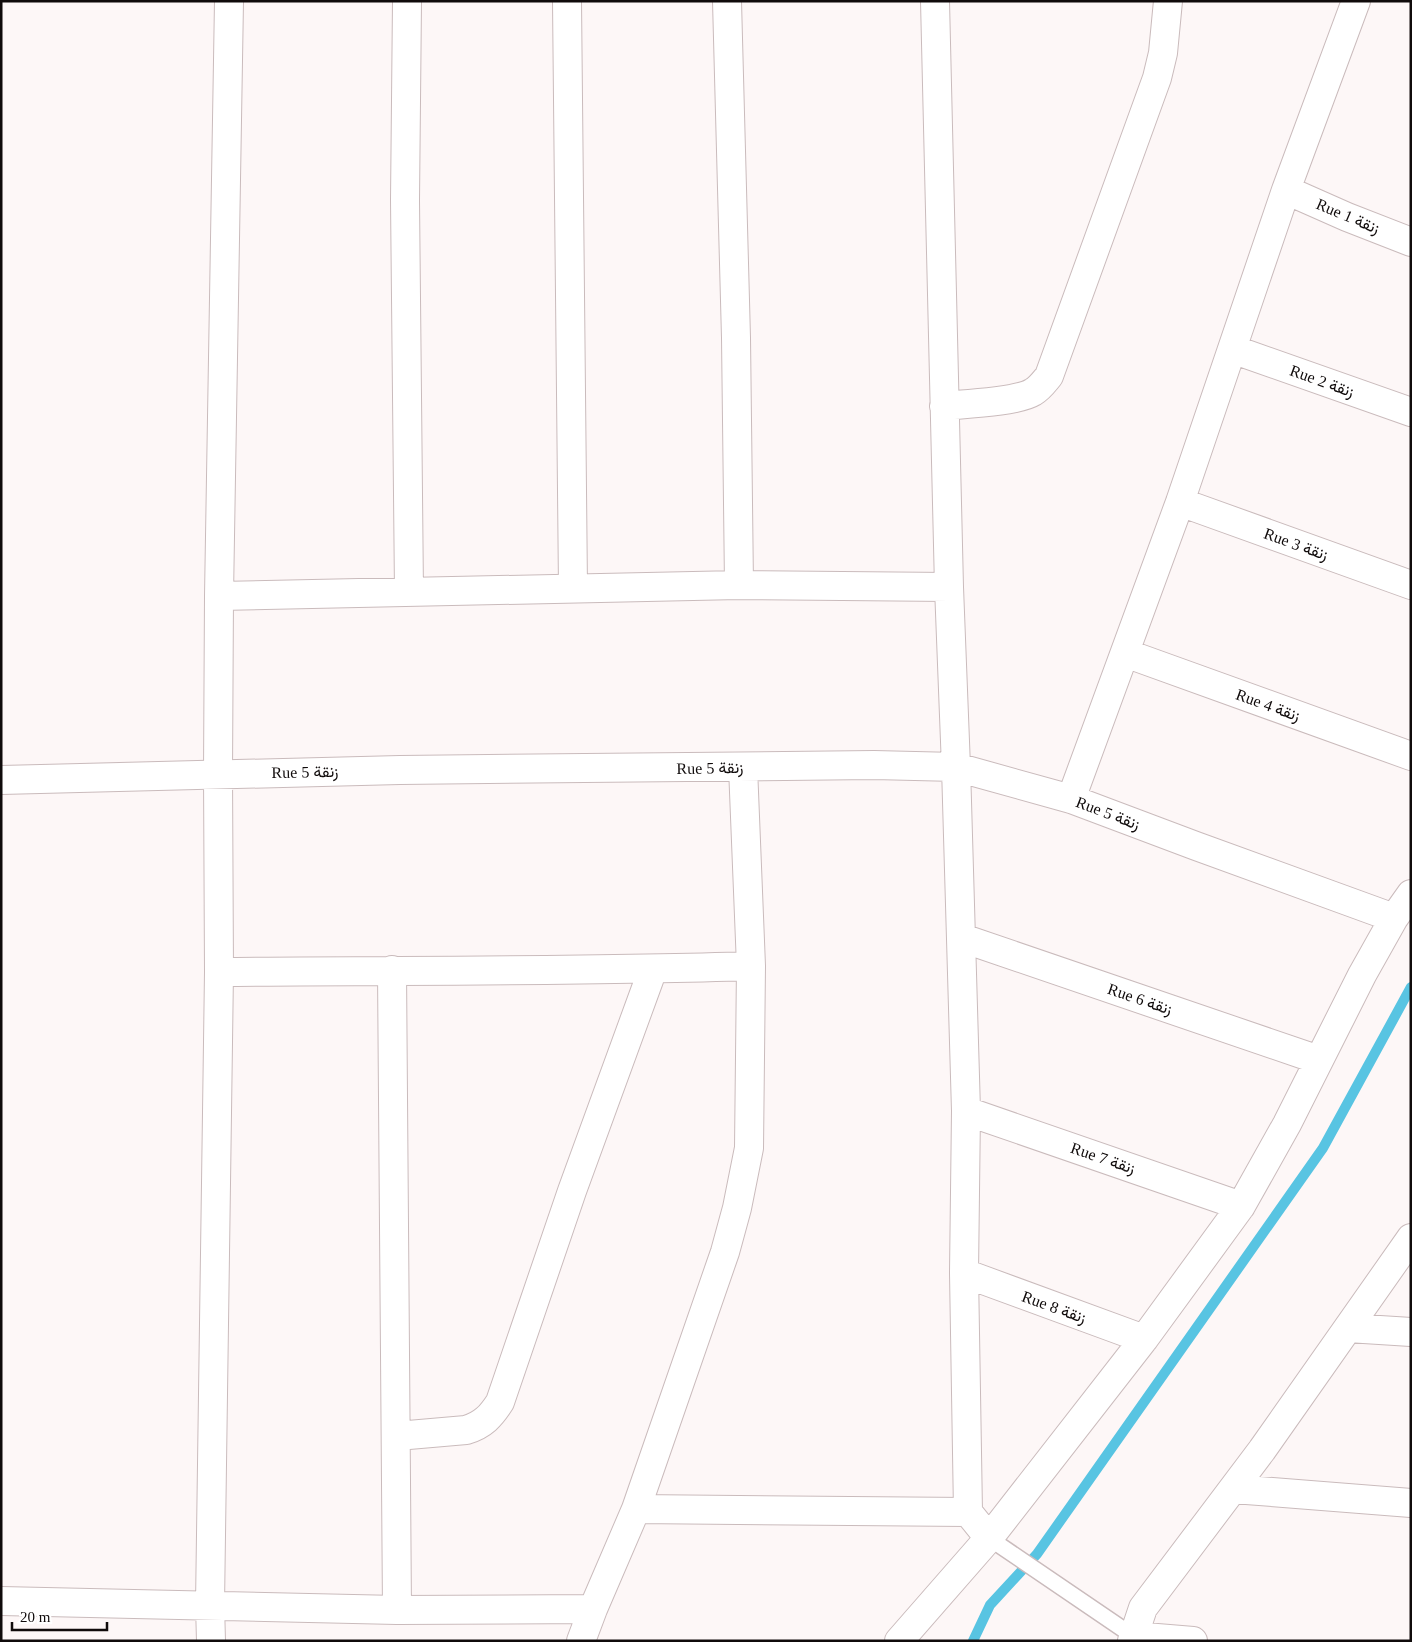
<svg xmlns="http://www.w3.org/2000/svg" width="1412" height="1642" font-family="'Times New Roman',Vazirmatn,serif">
	<rect width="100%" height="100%" fill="#fdf7f7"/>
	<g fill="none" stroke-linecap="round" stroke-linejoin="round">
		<!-- stream -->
		<path stroke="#58c4e2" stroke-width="10" d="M973 1641 990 1605 1037 1554 1323 1148 1411 987"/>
		<!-- lane casing -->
		<g stroke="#cabbbc" stroke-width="18">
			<path id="lane" d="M989 1538 1133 1636"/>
		</g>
		<!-- street casing -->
		<g stroke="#cabbbc" stroke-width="30">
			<path id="street" d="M407 1 405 200 409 592
				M567 1 573 588
				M727 1 736 338 739 585
				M935 1 949 587 956 767 966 1111 964 1273 968 1512 989 1538
				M1286 190 1347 217 1411 242
				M1232 349 1411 412
				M944 406C964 404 1017 402 1033 392 1040 388 1044 382 1049 376L1157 78 1163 53 1168 1
				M1180 502 1411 585
				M219 596 739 585 949 587
				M1125 653 1411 756
				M1 780 400 770 874 765 956 767 1071 799 1196 846 1394 918
				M1071 799 1180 502 1286 190 1356 1
				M962 938 1319 1060
				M392 970 397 1610
				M219 972C397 970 574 972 751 966
				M966 1111 1241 1206
				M964 1273 1144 1339
				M1348 1328 1411 1332
				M397 1436 466 1430C483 1425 491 1416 500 1402L572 1191 653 969
				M1233 1489 1411 1503
				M636 1509 968 1512
				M1 1601 397 1610 593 1609
				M1133 1636 1193 1641
				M211 1641 210 1605 219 972 218 774 219 596 229 1
				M581 1641 593 1609 636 1509 725 1252 737 1208 749 1148 751 966 743 767
				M899 1641 989 1538 1144 1339 1241 1206 1287 1124 1362 975 1394 918 1411 894
				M1132 1641 1143 1608 1262 1450 1411 1238"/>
		</g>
		<!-- lane -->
		<use href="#lane" stroke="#fff" stroke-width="15"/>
		<!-- street -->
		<use href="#street" stroke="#fff" stroke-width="28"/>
	</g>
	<g text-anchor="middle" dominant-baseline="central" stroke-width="4.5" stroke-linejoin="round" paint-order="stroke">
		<!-- street labels -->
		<g font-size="16" fill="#100b0b" stroke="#fff">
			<text transform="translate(1348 216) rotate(23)">Rue 1 زنقة</text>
			<text transform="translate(1322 381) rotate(20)">Rue 2 زنقة</text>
			<text transform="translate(1296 544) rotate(20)">Rue 3 زنقة</text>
			<text transform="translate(1268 705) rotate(20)">Rue 4 زنقة</text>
			<text transform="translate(710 768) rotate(-1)">Rue 5 زنقة</text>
			<text transform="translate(305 772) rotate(-1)">Rue 5 زنقة</text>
			<text transform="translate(1108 813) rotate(21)">Rue 5 زنقة</text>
			<text transform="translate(1140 999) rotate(19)">Rue 6 زنقة</text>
			<text transform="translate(1103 1158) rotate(19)">Rue 7 زنقة</text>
			<text transform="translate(1054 1307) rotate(20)">Rue 8 زنقة</text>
		</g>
	</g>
	<!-- border -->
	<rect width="1412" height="1642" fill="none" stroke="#100b0b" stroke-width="5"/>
	<!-- scale -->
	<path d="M12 1622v8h95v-8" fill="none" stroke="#100b0b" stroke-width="2.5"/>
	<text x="20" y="1622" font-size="15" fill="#100b0b" stroke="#ffffff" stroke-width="4" paint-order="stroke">20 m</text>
</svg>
